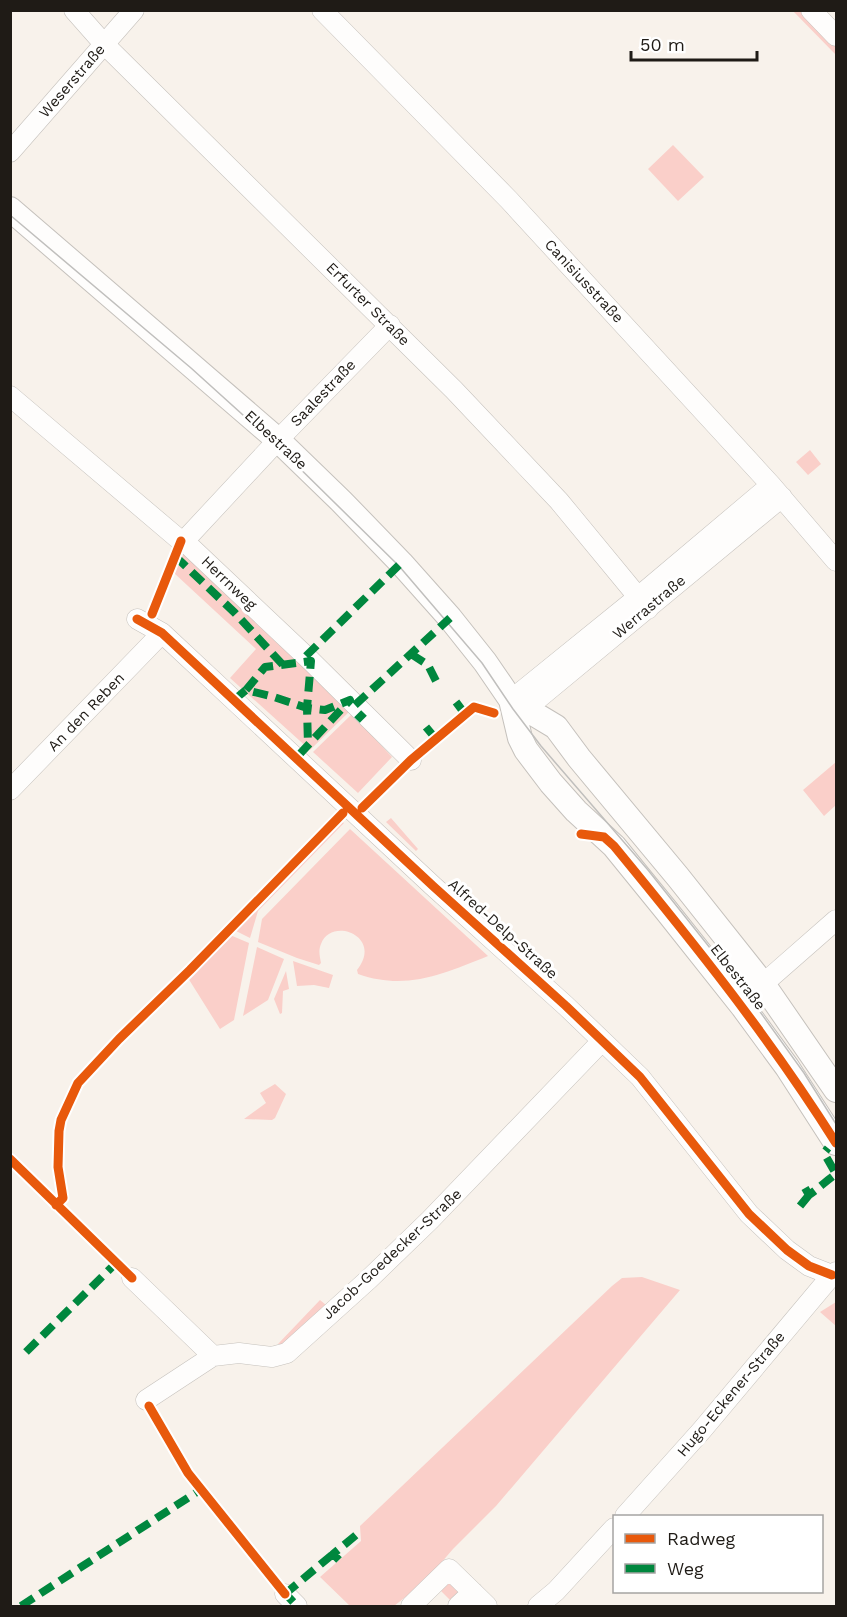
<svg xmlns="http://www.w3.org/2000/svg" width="847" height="1617" font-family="'Work Sans',sans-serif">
	<rect width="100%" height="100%" fill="#f8f2eb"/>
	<!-- green -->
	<path fill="#facfc9" d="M793 11H805L836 43V55Z
		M673 145 704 177 678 201 648 169Z
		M810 450 821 464 808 475 796 462Z
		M186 549 352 709 310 750 230 678 256 649 174 573Z
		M352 714 392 757 358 793 313 752Z
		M836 762V805L824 816 803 790Z
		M391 818 418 849 416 851 386 822Z
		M341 821 344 823 258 911 250 938 234 930Z
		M350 829 488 956C443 974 406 991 358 974L357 970C384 936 331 916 321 944 318 951 320 957 321 963L319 965 297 958 258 942 262 919Z
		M230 935 249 943 234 1020 220 1029 188 978Z
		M257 947 284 959 268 1000 243 1016Z
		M293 961 333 975 329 988 314 985 297 986Z
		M286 971 289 989 283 991 282 1013 280 1014 274 999Z
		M275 1084 286 1094 275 1118 272 1120 244 1119 266 1103 260 1093Z
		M642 1277 680 1290 496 1506 453 1549 415 1593 408 1595 394 1606H350L320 1577 361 1541 360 1526 612 1286 622 1278Z
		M320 1300 326 1305 284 1344H278Z
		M836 1302V1326L820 1312Z
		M450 1577 464 1590 454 1604 438 1588Z"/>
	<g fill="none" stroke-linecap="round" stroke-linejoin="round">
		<!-- minor casing -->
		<g stroke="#c5c1bc" stroke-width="21">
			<path id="minor" d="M74 10 104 44 454 390 559 501 648 609
				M322 10 509 200 771 485 836 561
				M811 10 836 36
				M10 152 134 10
				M10 396 181 541H184L311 661 411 760
				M184 541 278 440 390 325
				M137 619 162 633 433 886 566 1006 640 1077 749 1214 787 1250 809 1266 832 1275
				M511 700 637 598 771 485
				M516 717 782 497
				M10 790 162 633
				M763 984 836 920
				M132 1278 213 1356
				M146 1400 213 1356 239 1353 272 1357 287 1353 369 1279 430 1220 602 1041
				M625 1516 702 1430 832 1275 836 1272
				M285 1594 297 1606
				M411 1606 449 1569 487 1606
				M458 1606 473 1592
				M538 1606 556 1591 614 1528"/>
		</g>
		<!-- major casing -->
		<g stroke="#c5c1bc" stroke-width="26">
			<path id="major" d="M10 209 278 440 341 501 401 563 450 618 485 662 511 700 520 738 526 750 551 783 576 811 614 846 666 910 743 1007 787 1067 836 1143
				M511 700 556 727 579 758 678 877 763 984 836 1090"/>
		</g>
		<!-- minor -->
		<use href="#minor" stroke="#fefdfc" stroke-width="20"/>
		<!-- major -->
		<use href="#major" stroke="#fefdfc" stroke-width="24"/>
		<!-- tram -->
		<path stroke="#c0bfbd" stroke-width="1.5" d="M10 215 191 368 274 443 399 566 482 663 513 709 541 746 648 870 753 1002 804 1073 836 1124"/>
		<!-- quiet -->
		<path stroke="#00873e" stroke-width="8" stroke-dasharray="15 8" stroke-linecap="butt" d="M175 556 235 613 283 665
			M411 654 428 665 437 683
			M306 656 401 563
			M246 690 265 667 311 661 307 708 308 745
			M234 700 246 690 274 697 307 708 325 710 350 700 296 758
			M456 702 465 714
			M355 705 450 618
			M357 720 364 713
			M426 727 436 739
			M805 1188 809 1195C819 1188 826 1181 836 1174L824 1153 828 1148
			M800 1206 809 1195
			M26 1352 116 1263
			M339 1560 333 1554 361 1531
			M283 1591 297 1606
			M285 1594 333 1554
			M21 1606 200 1490"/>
		<!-- cycleway casing -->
		<g stroke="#fff" stroke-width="13">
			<path id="cycleway" d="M152 614 181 541
				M137 619 162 633 433 886 566 1006 640 1077 749 1214 787 1250 809 1266 832 1275
				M362 808 411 760 474 707 494 713
				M581 834 604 837 614 846C693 942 770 1038 836 1143
				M10 1159 132 1278
				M56 1205 63 1198 58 1167 59 1131 61 1120 78 1083 119 1039 190 970 343 813
				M149 1406 188 1473 285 1594"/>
		</g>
		<!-- cycleway -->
		<use href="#cycleway" stroke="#e8590c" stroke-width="9"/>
	</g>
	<g text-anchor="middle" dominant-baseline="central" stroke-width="6" stroke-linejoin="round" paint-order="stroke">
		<!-- street labels -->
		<g font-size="15" fill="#1f1b16" stroke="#fff">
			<text transform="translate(72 81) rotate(-49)">Weserstraße</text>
			<text transform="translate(584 281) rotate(47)">Canisiusstraße</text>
			<text transform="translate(368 304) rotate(45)">Erfurter Straße</text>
			<text transform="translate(323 393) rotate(-46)">Saalestraße</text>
			<text transform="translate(276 440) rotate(43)">Elbestraße</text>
			<text transform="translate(229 583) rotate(44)">Herrnweg</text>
			<text transform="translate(649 607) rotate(-40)">Werrastraße</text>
			<text transform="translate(86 712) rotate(-46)">An den Reben</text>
			<text transform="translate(503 929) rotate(42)">Alfred-Delp-Straße</text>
			<text transform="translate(738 977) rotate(52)">Elbestraße</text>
			<text transform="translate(392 1254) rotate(-43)">Jacob-Goedecker-Straße</text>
			<text transform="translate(731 1394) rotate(-50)">Hugo-Eckener-Straße</text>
		</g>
	</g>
	<!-- border -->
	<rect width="847" height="1617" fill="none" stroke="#1f1b16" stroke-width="24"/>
	<!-- legend -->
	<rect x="613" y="1515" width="210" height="78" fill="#ffffff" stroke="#a5a4a2" stroke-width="1.5"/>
	<rect x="625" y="1534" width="30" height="9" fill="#e8590c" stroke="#a5a4a2" stroke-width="1.5"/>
	<text x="667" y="1545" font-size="18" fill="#1f1b16">Radweg</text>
	<rect x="625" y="1564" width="30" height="9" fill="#00873e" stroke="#a5a4a2" stroke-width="1.5"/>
	<text x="667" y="1575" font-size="18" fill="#1f1b16">Weg</text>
	<!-- scale -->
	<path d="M631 51v9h126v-9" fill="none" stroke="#1f1b16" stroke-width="3"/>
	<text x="640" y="51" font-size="18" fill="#1f1b16" stroke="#ffffff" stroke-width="4.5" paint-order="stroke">50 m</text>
</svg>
